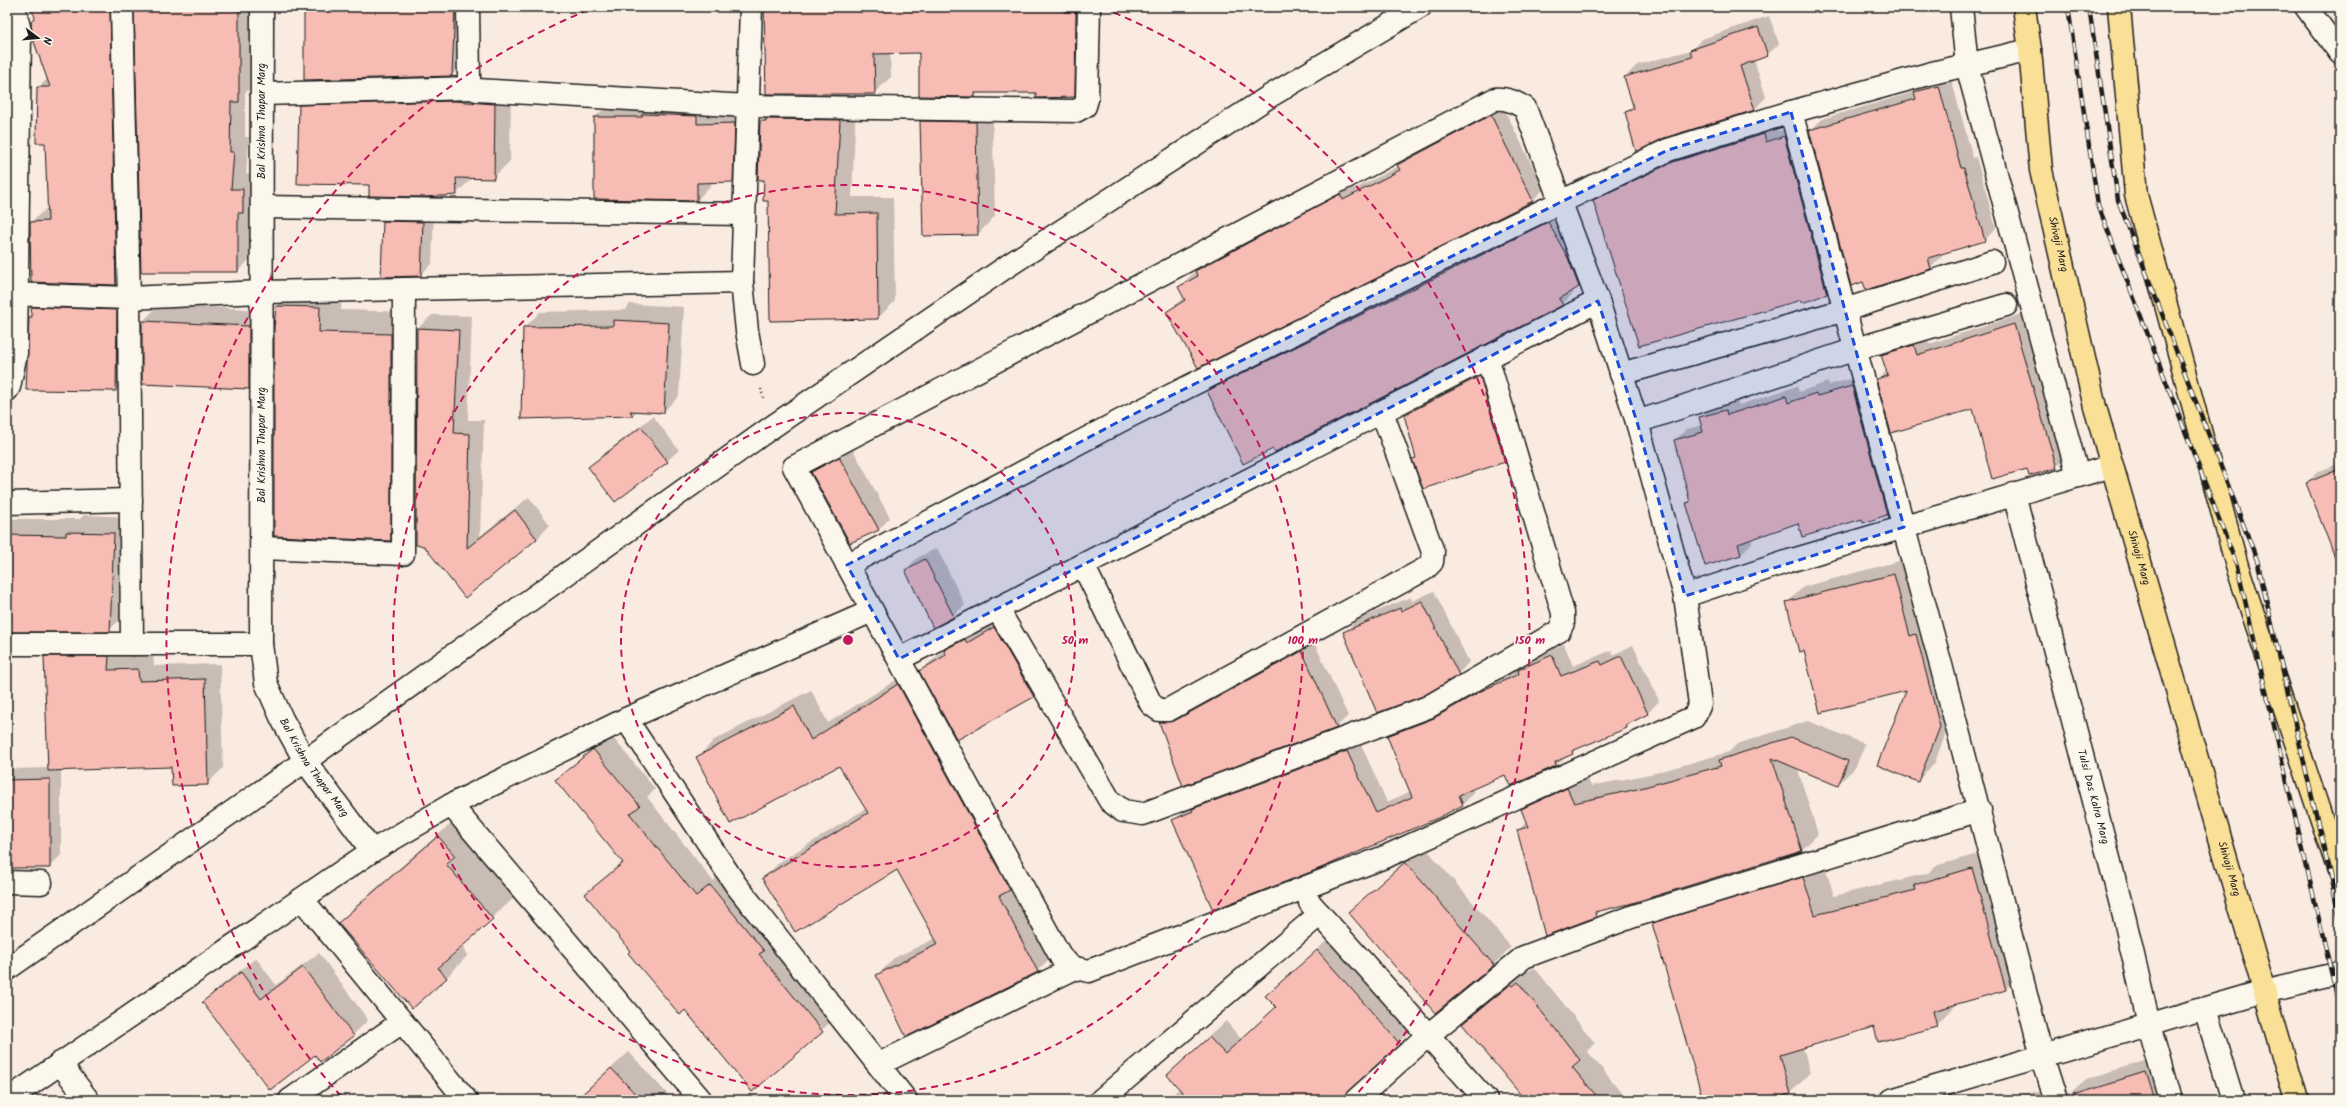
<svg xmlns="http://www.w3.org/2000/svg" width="2347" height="1107" font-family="Kalam,sans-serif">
	<rect width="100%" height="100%" fill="#faebe1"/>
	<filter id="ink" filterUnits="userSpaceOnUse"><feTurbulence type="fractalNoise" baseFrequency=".025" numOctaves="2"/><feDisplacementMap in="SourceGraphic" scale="8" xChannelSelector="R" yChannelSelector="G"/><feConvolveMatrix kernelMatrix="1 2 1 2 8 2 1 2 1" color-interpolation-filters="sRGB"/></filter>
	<g filter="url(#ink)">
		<!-- shadow -->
		<path fill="#0003" fill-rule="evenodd" d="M31 7H125L131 269 116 284 31 222 48 207 46 142 38 88 48 78 36 17Z
			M136 7H254L253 86 245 93V137H249L246 174H258L253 256 238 271Z
			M305 7H469L467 60 452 75Z
			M765 7H1092L1090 80 1074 97 1037 92H978L975 96 920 52 890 53 891 77 874 93Z
			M1769 16 1779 44 1767 55 1754 60 1766 97 1755 109 1664 137 1626 112 1633 105 1625 77 1637 65 1691 50 1702 39Z
			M1950 75 1973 158 1976 157 1996 228 1985 240 1941 253 1942 256 1931 268 1866 289 1810 131 1822 119 1917 91 1927 81Z
			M511 87 510 161 493 178 473 177 456 194 370 184 300 106 316 89Z
			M610 103 749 109 747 166 732 181 711 182V185L697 200 595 198V117Z
			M856 103 852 197H893L895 301 878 318 769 200 761 122 778 105Z
			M938 104 992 105 995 216 978 234 921 122Z
			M1502 105 1544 189 1533 200 1198 366 1167 312 1185 297 1179 287 1208 259 1352 184 1355 189 1399 166 1410 153Z
			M1775 123 1778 131 1796 125 1839 282 1827 293 1802 302 1801 298 1594 200 1606 189 1685 150Z
			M395 210 434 211 432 264 420 275 384 222Z
			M1560 211 1590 275 1572 290 1574 293 1562 304 1208 392 1219 380Z
			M299 284 342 285 341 310 413 312 412 518 390 540 277 306Z
			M50 291 133 293V373L116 390 30 318 33 315 32 308Z
			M160 304 266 310V371L249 388 143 321Z
			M630 304 684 307 679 396 663 412 637 411 633 415 522 418 524 328 540 312 625 310Z
			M2025 313 2068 455 2056 467H2028L1974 408 1878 380 1887 370 1882 355 1894 344 1926 334 1929 344Z
			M432 315 472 316 468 420H484L480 536 529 497 550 525 537 539 466 596 418 328Z
			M1491 365 1516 449 1505 461 1414 459 1417 456 1405 415 1417 403Z
			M1864 375 1898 503 1887 515 1864 521 1863 518 1799 522 1751 538 1752 543 1741 554 1705 565 1687 503 1691 499 1675 440 1687 429 1702 425 1700 417 1711 406 1737 399 1739 405 1797 386 1799 392 1828 382 1829 385Z
			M653 416 679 450 667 461 590 467 601 456Z
			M851 446 890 518 879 529 850 542 812 472 824 461ZM843 454 844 456 825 466V464Z
			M2340 463V549L2308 483 2319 471Z
			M84 515 130 517 127 613 109 630H7V519H80Z
			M937 548 965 605 953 616 906 570 917 558Z
			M1910 558 1955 710 1934 764 1918 780 1907 689 1787 603 1803 587Z
			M1434 591 1469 662 1458 674 1345 632 1356 620 1411 597 1412 601Z
			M1009 613 1049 681 1034 696 957 739 920 671 961 635Z
			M1313 640 1348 716 1336 727 1160 723 1171 711Z
			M61 641 153 654 154 666 220 664 223 768 207 784 172 766 61 770V855L49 867 7 868V769L49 768 45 657Z
			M1564 644 1573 666 1612 650 1613 655 1633 645 1659 701 1648 713 1635 719 1627 727 1579 747 1556 765 1506 773 1472 788 1474 793 1463 804 1320 867 1174 821 1185 809 1359 740 1387 802 1411 791 1388 736 1400 725 1523 666 1530 659Z
			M915 668 1054 954 1037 971 877 976 894 958 936 938 898 868 763 878 781 861 867 808 839 765 697 758 714 740 811 690 828 723Z
			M1808 721 1865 744 1855 768 1838 784 1797 767 1818 834 1801 851 1602 909 1595 916 1518 831 1527 821 1522 809 1539 793 1584 772 1591 786 1655 773 1729 752 1737 744Z
			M610 734 655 789 647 797 713 881 727 869 839 1015 752 1090 685 1009 632 951 586 894 623 861 556 780Z
			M461 815 476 833 468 842 515 897 461 946 468 955 446 978 339 923 361 901Z
			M1423 845 1511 947 1494 964 1435 1012 1349 912Z
			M1992 850 2025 970 2006 989 1955 1004V1006L1936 1026 1875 1025 1803 1047 1810 1073 1791 1093 1766 1100H1704L1653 924 1673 904 1823 859 1834 896 1928 873 1935 866Z
			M1333 935 1415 1027 1362 1076 1360 1083 1342 1100H1166L1180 1088 1168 1075 1184 1059 1226 1021 1241 1039 1276 1007 1267 996Z
			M319 953 368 1020 353 1035 320 1060 315 1053 203 1002 218 988 256 958 276 985Z
			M1534 967 1595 1043 1587 1051 1625 1096 1621 1100H1526L1463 1024 1479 1008 1527 969 1529 971Z
			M629 1052 671 1098 669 1100H576Z
			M2162 1056 2176 1100H2004L2053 1087 2071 1094 2086 1079Z"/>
		<!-- building -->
		<path fill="#f7bcb4" stroke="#1c1c1c" d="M30 7H110L116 285 31 282 30 222 48 221 45 143H36L37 87H50L32 36 31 22 35 17Z
			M134 7H239V102H231L230 152H234L231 189H243V213H238V272H141Z
			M304 7H455L452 76 304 80Z
			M764 7H1064V12H1076L1075 97 1036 98V93H975V97L919 96V53L874 54 875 94H766Z
			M1758 27 1768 56 1740 66 1755 110 1664 138 1636 152 1625 112 1634 109 1624 77 1692 57 1690 50Z
			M1939 86 1961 168H1964L1985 241 1928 258 1931 269 1866 290 1863 282 1851 286 1809 130 1916 99 1914 92Z
			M454 101 495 104 494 179 456 178 457 195 424 197 369 196V185L297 184 299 105Z
			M642 114 697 116V124L735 123 733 182 697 183V201L594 199V117H642Z
			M1491 115 1533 201 1198 368 1166 312 1185 300 1178 287 1198 276 1195 271 1340 194 1343 200 1400 170 1397 165Z
			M766 119 840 120 835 214 877 213 878 319 770 321 768 201H763L764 180H758L760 121H766Z
			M920 121 976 122 978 235 923 236Z
			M1764 134 1766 142 1784 136 1827 294 1802 303 1801 300 1639 346 1593 200 1673 162Z
			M383 221 423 222 421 276 381 277Z
			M1548 222 1568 258 1579 287 1559 299 1563 305 1275 452 1273 449 1243 464 1207 391Z
			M276 306 320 307 319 332 391 334V541L274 536V328Z
			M31 307 117 310 116 391 26 390 29 317H32Z
			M613 320 669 323 664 413 630 411 633 416 521 419 523 327 613 326Z
			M142 321 249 326V389L142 384Z
			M2014 324 2057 468 2029 476 2027 469 1992 479 1973 409 1891 433 1876 379 1888 376 1881 355 1914 345 1917 355Z
			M417 328 459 330 454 433 470 434 467 548 515 510 537 539 465 598 424 546 416 545Z
			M1480 376 1505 462 1423 489 1412 459 1416 458 1404 415Z
			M1852 386 1887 515 1863 523 1862 519 1802 537 1798 523 1738 544 1741 555 1705 566 1686 503 1690 502 1674 440 1703 432 1699 417 1726 410 1727 415 1786 396 1788 403 1816 393 1817 396Z
			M641 427 668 462 615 502 588 467Z
			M839 457 879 530 850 543 811 472Z
			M2340 469V564L2338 565 2306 483Z
			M66 532 114 533 110 632H7V535L66 536Z
			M925 559 954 617 933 628 905 570Z
			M1894 574 1910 636 1916 634 1940 727 1918 782 1877 765 1906 691 1820 713 1804 651 1799 652 1786 602Z
			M1422 601 1459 675 1423 696 1377 713 1343 632 1400 608 1401 611Z
			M994 627 1034 697 957 740 919 671 946 655 944 650 965 639 967 643Z
			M1302 651 1337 728 1183 786 1159 722 1174 721Z
			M1552 655 1561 676 1600 661 1602 665 1621 656 1648 714 1626 725 1627 728 1572 751 1573 754 1555 762 1556 766 1510 786 1505 775 1459 795 1463 805 1440 817 1321 868 1213 910 1172 820 1193 811 1192 809 1347 751 1376 813 1412 797 1387 736 1434 718 1481 691 1519 674 1518 670Z
			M44 656H109L108 670 138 669 139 681 205 679 208 785 172 786 171 767 48 771Z
			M898 684 1010 890 999 896 1038 972 906 1037 876 975 938 944 897 870 795 932 762 878 868 813 839 766 730 824 696 757 794 706 811 740Z
			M1791 737 1848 761 1838 786 1772 758 1802 851 1629 904 1595 912 1596 917 1545 936 1517 830 1528 827 1521 809 1567 788 1574 803 1637 789 1721 766 1719 760Z
			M593 749 640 806 630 814 696 896 710 885 764 951 759 954 823 1032 752 1092 685 1010 680 1015 628 953 630 951 585 894 623 863 555 780Z
			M50 779V868H7V780Z
			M438 836 455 856 446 864 493 919 438 968 447 978 412 1009 338 923Z
			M1405 862 1494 965 1435 1013 1348 912Z
			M1972 868 2006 990 1933 1011 1937 1027 1878 1042 1874 1027 1780 1055 1791 1094 1770 1100H1703L1652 923 1803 877 1815 915 1916 890 1914 885Z
			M1317 950 1400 1044 1348 1091 1344 1100H1189L1167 1075 1209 1037 1225 1054 1276 1007 1265 996Z
			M303 967 354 1036 320 1062 315 1055 270 1090 202 1002 241 972 261 999Z
			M1518 982 1580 1060 1572 1067 1600 1100H1525L1462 1024 1511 984 1513 986Z
			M611 1068 641 1100H576Z
			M2145 1072 2154 1100H2075L2074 1094Z"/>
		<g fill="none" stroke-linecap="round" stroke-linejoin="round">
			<!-- minor casing -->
			<g stroke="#1c1c1c" stroke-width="25">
				<g id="minor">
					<path d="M122 7 129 298 132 644"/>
					<path id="s1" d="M262 7 261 644 266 683 282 719 305 761 372 851"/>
					<path d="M468 7 469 81 472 88 477 90 747 106 1076 111 1085 106 1087 99 1089 7"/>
					<path d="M751 7 742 282 747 331 753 364"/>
					<path d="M1961 7 1967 66 2078 476"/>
					<path d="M2306 7 2340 53"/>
					<path d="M262 94 472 88"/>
					<path d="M1495 99C1507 98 1515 102 1525 108L1598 301 1637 422 1685 596 1700 704 1694 717 1387 856 1089 971 1075 968 1062 959 794 467Z"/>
					<path d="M1791 112 1941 665 2042 1056 2056 1100"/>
					<path d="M262 207 743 214"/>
					<path d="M7 294 129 298 263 292 742 282"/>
					<path d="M1621 374 1845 310 1992 262"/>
					<path d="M7 390 9 387 16 353 20 31 14 7"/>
					<path d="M1637 422 1856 349 2006 305"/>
					<path id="s2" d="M2014 494 2125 920 2149 1025 2170 1100"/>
					<path d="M7 503 131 500"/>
					<path d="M262 548 403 554 404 289"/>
					<path d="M847 565 1120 421 1412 274 1668 150 1791 112 1928 74 2030 50"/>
					<path d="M1083 565 1151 704 1159 710H1168L1425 569 1432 562 1433 552 1382 412"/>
					<path d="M1685 596 1789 561 2112 466"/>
					<path d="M997 608 1110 801 1123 811 1143 814 1428 707 1559 631 1563 623V613L1487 357"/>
					<path d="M7 644H261"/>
					<path d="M899 659 1598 301"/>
					<path d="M626 719 736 885 906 1100"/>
					<path d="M451 805 701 1100"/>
					<path d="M7 882 41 883"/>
					<path d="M302 899 466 1100"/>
					<path d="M1310 903 1486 1100"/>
					<path d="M7 969 305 761 772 427 1009 265 1270 96 1420 7"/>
					<path d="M2205 1009 2233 1100"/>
					<path d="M60 1063 88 1100"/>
					<path d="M879 1064 1075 968"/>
					<path d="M7 1100 372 851 451 805 626 719 872 611"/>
					<path d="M290 1100 402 1022"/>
					<path d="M1101 1100 1320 914"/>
					<path d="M1356 1100 1427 1036 1524 957 1634 916 1980 810"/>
					<path d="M1891 1100 2264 991 2340 973"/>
				</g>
			</g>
			<!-- major casing -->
			<g stroke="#1c1c1c" stroke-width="25">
				<g id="major">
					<path id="s3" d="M2024 7 2030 50 2041 170 2095 407 2296 1100"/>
					<path d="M2119 7 2136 195 2237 566 2340 874"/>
				</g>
			</g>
			<!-- path -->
			<path stroke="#1c1c1c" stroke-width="2.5" stroke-dasharray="1 3" stroke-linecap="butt" d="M761 389 764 400"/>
			<!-- minor -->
			<use href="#minor" stroke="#fbf7ec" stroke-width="22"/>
			<!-- major -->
			<use href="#major" stroke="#f9e096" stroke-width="22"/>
			<!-- rail casing -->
			<g stroke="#1c1c1c" stroke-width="4.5">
				<path id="rail" d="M2068 7 2098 205 2237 566 2340 1010
					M2089 7 2118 200 2257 560 2340 918"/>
			</g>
			<!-- rail -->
			<use href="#rail" stroke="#fbf7ec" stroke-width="3" stroke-dasharray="9" stroke-linecap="butt"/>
		</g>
	</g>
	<!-- marked area -->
	<path fill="#1d4ed8" fill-opacity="0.2" stroke="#1d4ed8" stroke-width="3" stroke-dasharray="8 5" stroke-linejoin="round" d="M1791 112 1904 527 1685 596 1637 422 1598 301 899 659 847 565 1120 421 1561 202 1668 150Z"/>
	<!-- distance rings -->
	<g fill="none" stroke="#c2185b" stroke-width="2" stroke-dasharray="7 5">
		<circle cx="848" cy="640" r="227"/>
		<circle cx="848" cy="640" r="455"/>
		<path d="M341 1096A682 682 0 0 1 593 8M1103 8A682 682 0 0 1 1355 1096"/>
	</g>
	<g text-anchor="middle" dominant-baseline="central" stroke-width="3" stroke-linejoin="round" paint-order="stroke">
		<!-- street labels -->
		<g font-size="11" fill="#1c1c1c" stroke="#fbf7ec">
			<text transform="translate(262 121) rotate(-90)">Bal Krishna Thapar Marg</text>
			<text stroke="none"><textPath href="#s3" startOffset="240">Shivaji Marg</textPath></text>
			<text transform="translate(262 445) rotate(-90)">Bal Krishna Thapar Marg</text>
			<text stroke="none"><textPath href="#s3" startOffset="564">Shivaji Marg</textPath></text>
			<text stroke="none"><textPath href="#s1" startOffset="774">Bal Krishna Thapar Marg</textPath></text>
			<text stroke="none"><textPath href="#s2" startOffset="313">Tulsi Das Kalra Marg</textPath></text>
			<text stroke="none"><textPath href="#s3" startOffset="888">Shivaji Marg</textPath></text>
		</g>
	</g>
	<circle cx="848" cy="640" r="6" fill="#c2185b" stroke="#fbf7ec" stroke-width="2"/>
	<g font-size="12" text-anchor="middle" font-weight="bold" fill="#c2185b" stroke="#fbf7ec" stroke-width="3" stroke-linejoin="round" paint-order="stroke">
		<text x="1075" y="644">50 m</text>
		<text x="1303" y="644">100 m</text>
		<text x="1530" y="644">150 m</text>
	</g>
	<!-- margin -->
	<rect width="2347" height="1107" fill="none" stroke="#fbf7ec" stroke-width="24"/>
	<rect x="12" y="12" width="2323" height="1083" fill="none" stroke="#1c1c1c" stroke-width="1.5" filter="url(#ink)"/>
	<!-- north arrow -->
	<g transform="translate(38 38) rotate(106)" stroke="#fbf7ec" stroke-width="3" paint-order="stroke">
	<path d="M0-3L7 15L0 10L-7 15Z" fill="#1c1c1c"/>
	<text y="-6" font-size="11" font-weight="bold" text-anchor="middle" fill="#1c1c1c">N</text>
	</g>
</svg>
